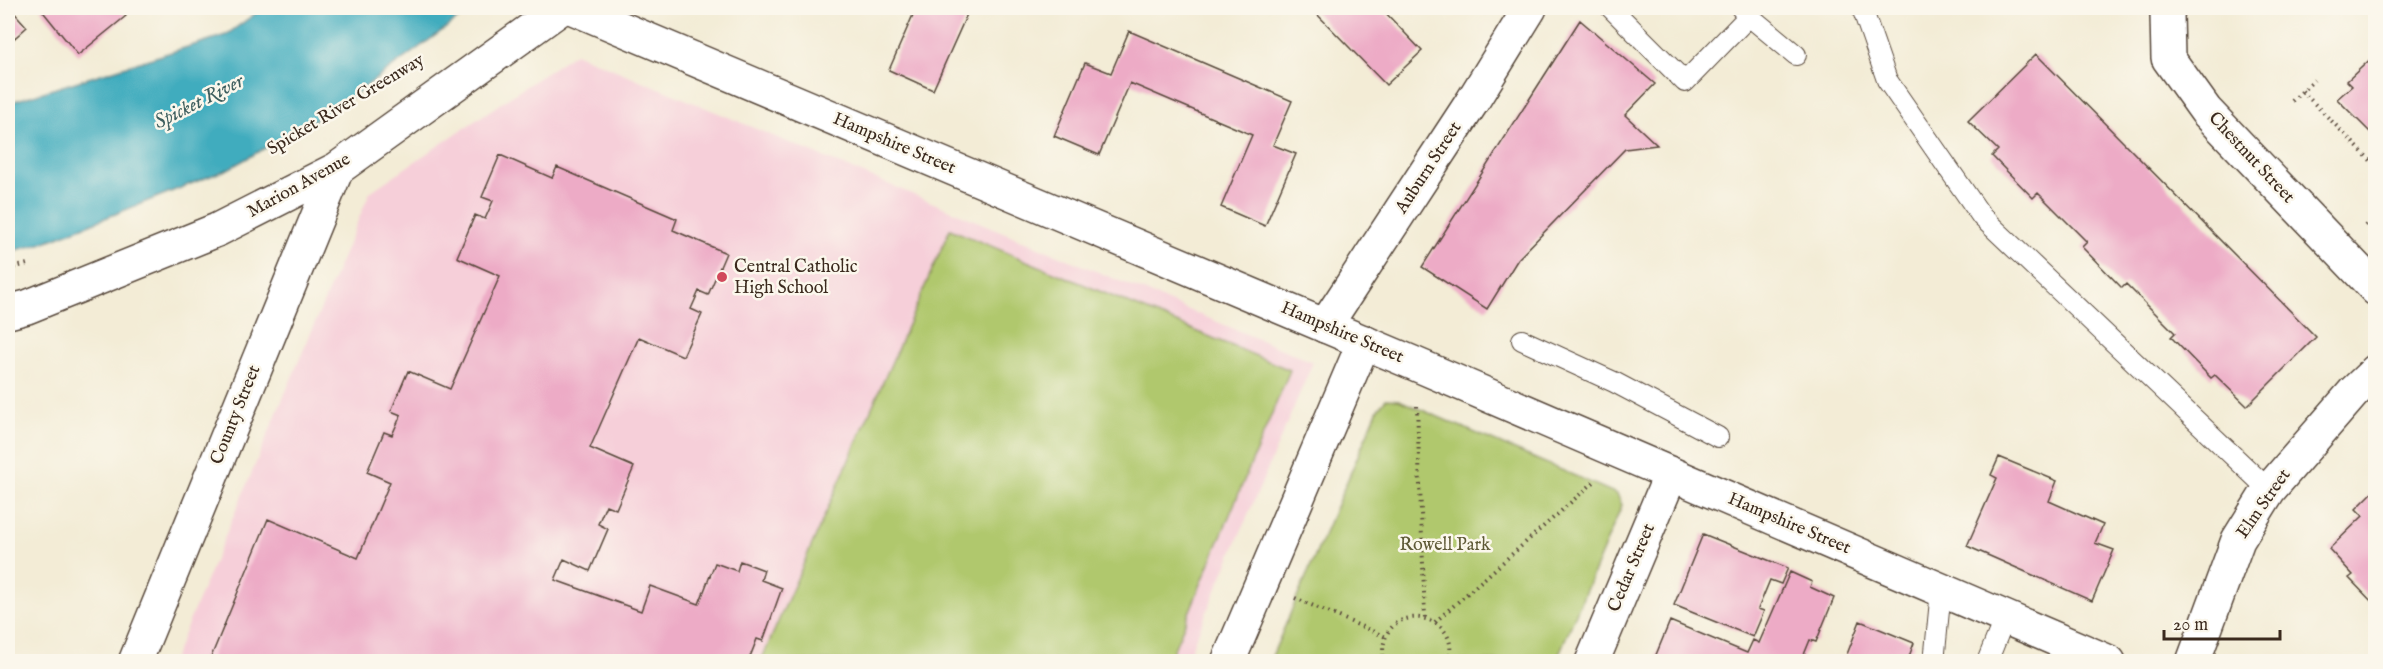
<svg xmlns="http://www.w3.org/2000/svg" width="2383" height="669" font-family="'IM FELL English',serif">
	<rect width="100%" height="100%" fill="#fbf7ec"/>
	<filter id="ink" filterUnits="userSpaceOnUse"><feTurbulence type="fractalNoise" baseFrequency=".0167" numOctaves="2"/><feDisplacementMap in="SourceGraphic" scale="12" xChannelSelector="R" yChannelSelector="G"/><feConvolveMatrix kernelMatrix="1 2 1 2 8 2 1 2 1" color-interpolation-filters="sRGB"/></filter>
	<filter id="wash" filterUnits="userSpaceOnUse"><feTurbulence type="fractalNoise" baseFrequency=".008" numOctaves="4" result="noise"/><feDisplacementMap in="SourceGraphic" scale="24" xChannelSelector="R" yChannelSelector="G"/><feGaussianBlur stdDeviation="1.35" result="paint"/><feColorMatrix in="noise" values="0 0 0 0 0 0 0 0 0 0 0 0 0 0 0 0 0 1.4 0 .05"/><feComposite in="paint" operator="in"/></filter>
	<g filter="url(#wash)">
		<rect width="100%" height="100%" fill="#f3ecd6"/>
		<!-- built -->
		<path fill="#f6cfd9" d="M575 53 1313 362 1186 661 172 662 370 192Z"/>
		<!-- green -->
		<path fill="#b0c86d" stroke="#767946" stroke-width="1.5" d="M950 229 1290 370 1169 661H761Z
			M1386 399 1399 400 1617 494 1622 505 1556 661H1270L1378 409Z"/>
		<!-- water -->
		<path fill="#3facbe" stroke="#3d6b6e" stroke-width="1.5" d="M263 8H473L336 108 228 169 40 244 8 252V103L226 35Z"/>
		<g id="blocks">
			<!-- building -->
			<path fill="#edabc6" d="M8 8H10L27 27 8 44Z
				M40 8H119L126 16 78 55Z
				M916 8H954L967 14 933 90 889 70Z
				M1311 8H1381L1422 51 1386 85Z
				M1580 20 1655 84 1625 115 1657 145 1625 149 1518 259 1487 309 1422 267Z
				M1129 31 1292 101 1273 145 1296 154 1265 226 1221 207 1252 135 1130 83 1099 155 1054 136 1085 63 1111 73Z
				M2036 54 2316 337 2247 406 2215 375 2211 378 2171 337 2175 333 2126 284 2122 288 2082 247 2087 242 2038 193 2033 198 1992 156 1998 150 1968 121Z
				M2376 54V138L2337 99 2352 86 2347 81Z
				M500 155 552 178 557 167 677 219 673 230 726 253 708 295 699 291 691 309 702 314 683 356 639 337 590 448 634 467 616 509 606 505 598 524 608 529 590 571 564 559 555 580 641 611 650 586 699 604 715 563 737 571 740 561 764 570 761 580 782 588 763 641 757 639 748 662H209L268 519 358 558 390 482 367 472 384 432 392 435 401 415 391 411 408 371 450 389 500 276 457 257 475 215 485 219 493 201 482 197Z
				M1999 457 2057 481 2049 501 2103 525 2095 543 2114 550 2092 601 1967 546 1997 478 1991 475Z
				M2376 489V606L2349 578 2353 575 2329 549 2363 516 2356 509Z
				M1703 534 1788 568 1781 584 1770 580 1758 609 1764 611 1753 637 1674 605Z
				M1790 572 1812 582 1810 587 1834 598 1816 642 1810 640 1801 662H1653L1670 621 1747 653 1753 640 1759 643Z
				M1860 621 1914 643 1907 662H1844Z"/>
		</g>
	</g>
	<g filter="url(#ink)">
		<use href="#blocks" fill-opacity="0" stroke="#57473a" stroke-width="1.5"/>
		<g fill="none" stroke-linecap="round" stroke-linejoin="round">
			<!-- lane casing -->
			<g stroke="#57473a" stroke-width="22">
				<path id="lane" d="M1611 8 1685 82 1749 16 1741 8
					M1862 8 1887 80 1982 217 2269 490
					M1749 16 1796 55
					M1522 340 1614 382 1718 437
					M1934 662 1941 590
					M1987 662 2005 617"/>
			</g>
			<!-- street casing -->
			<g stroke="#57473a" stroke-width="36">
				<path id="street" d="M2169 8 2167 14 2168 58 2206 111 2376 289
					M8 312 27 307 217 230 337 169 561 8
					M1325 326 1472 102 1530 8
					M135 662 337 169
					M1228 662 1364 342
					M1592 662 1671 474
					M2193 662 2238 540 2269 490 2354 392 2376 371"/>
			</g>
			<!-- secondary casing -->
			<g stroke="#57473a" stroke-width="36">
				<path id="secondary" d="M573 8 1413 363 2109 662"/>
			</g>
			<!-- path -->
			<path stroke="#57473a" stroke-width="4" stroke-dasharray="1.5 4.5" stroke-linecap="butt" d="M2302 91 2376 166
				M2292 101 2314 80
				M2365 226 2376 215
				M8 269 31 263
				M1417 406 1425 618
				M1295 598 1386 637
				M1435 622 1594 482
				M1384 662C1373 597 1466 609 1448 662"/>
			<!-- lane -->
			<use href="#lane" stroke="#fff" stroke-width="20"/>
			<!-- street -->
			<use href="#street" stroke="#fff" stroke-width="33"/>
			<!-- secondary -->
			<use href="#secondary" stroke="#fff" stroke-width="33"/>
		</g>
	</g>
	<!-- markers -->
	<circle fill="#d1495b" stroke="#fbf7ec" stroke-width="2" cx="722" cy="277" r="6"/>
	<g text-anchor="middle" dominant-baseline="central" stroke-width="5" stroke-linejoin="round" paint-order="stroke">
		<!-- street labels -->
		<g font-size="18" fill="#3b2a1e" stroke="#fbf7ec">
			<text transform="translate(346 105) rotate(-31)">Spicket River Greenway</text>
			<text transform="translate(894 144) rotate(23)">Hampshire Street</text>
			<text transform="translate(2251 158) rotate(47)">Chestnut Street</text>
			<text transform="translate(1429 168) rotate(-57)">Auburn Street</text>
			<text transform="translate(299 186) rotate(-29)">Marion Avenue</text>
			<text transform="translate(1342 333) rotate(23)">Hampshire Street</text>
			<text transform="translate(236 415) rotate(-68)">County Street</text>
			<text transform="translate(2264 504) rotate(-55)">Elm Street</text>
			<text transform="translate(1789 524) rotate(23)">Hampshire Street</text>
			<text transform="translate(1632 568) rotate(-67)">Cedar Street</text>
		</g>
		<!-- poi labels -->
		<g font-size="18" fill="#3b2a1e" stroke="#fbf7ec" text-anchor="start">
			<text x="734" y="267">Central Catholic<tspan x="734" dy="21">High School</tspan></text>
		</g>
		<!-- park labels -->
		<g font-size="18" fill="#5e5936" stroke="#fbf7ec">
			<text x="1445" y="545">Rowell Park</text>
		</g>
		<!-- water labels -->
		<g font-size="20" font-style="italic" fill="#3d5e5e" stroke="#fbf7ec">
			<text transform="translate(199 102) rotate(-27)">Spicket River</text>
		</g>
	</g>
	<!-- margin -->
	<rect width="2383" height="669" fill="none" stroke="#fbf7ec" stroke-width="30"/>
	<!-- scale -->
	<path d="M2164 630v9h116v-9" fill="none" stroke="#3b2a1e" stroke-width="3"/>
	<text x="2173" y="630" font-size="18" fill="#3b2a1e" stroke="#fbf7ec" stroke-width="4.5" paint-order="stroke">20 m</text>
</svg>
